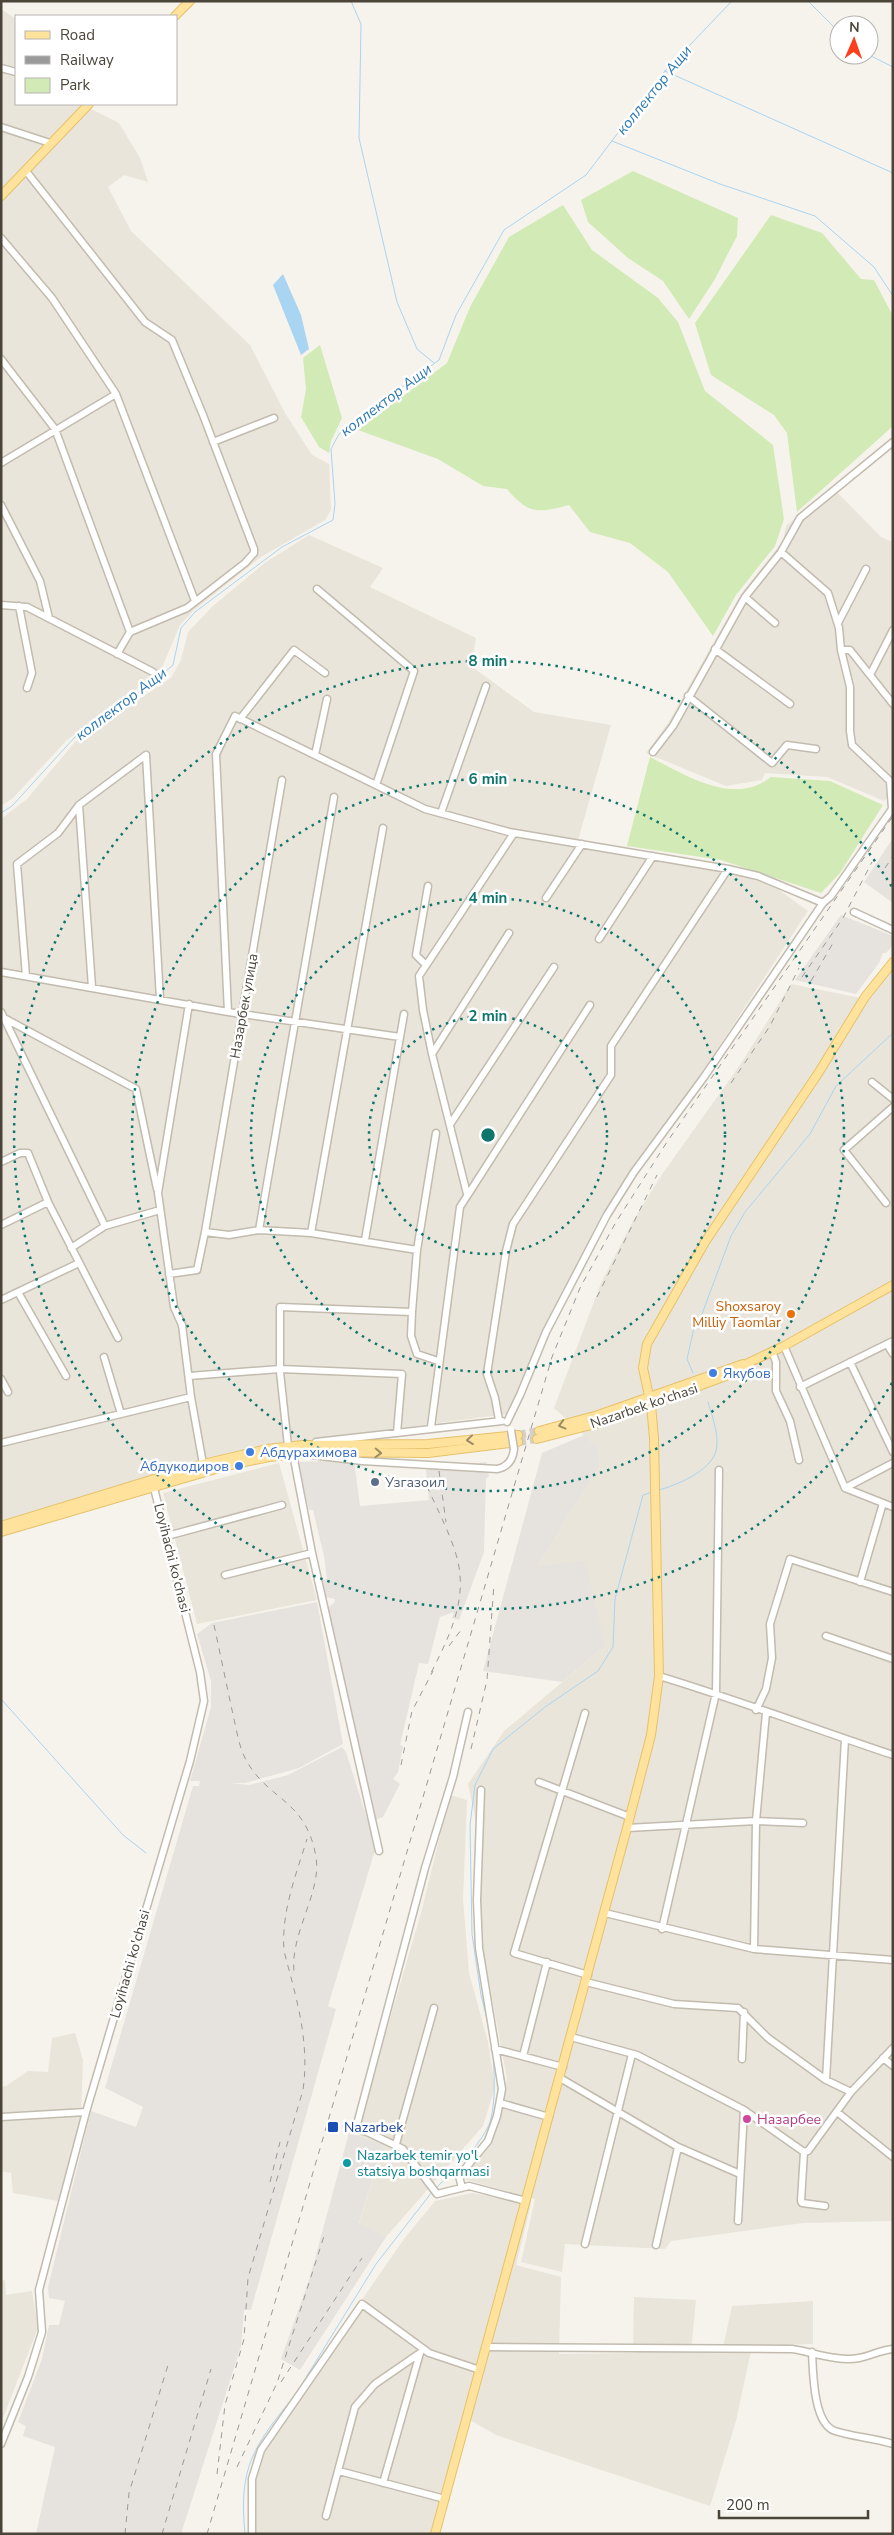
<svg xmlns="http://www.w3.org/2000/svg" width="894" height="2535" font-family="'Nunito Sans',sans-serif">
	<rect width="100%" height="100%" fill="#f6f3ec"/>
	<!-- residential -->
	<path fill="#eae5da" d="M1 9 16 19V104H95L91 109 119 123 140 158 148 182 124 175 108 187 131 231 250 345 285 413 312 455 329 464 331 510 325 520 261 557 193 611 180 625 160 672 67 740 13 798 1 806Z
		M832 487 881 537 893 542V793L884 801 827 777 765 773 762 780 726 786 646 753 668 723 741 594 783 541 786 526Z
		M309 535 383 568 370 587 476 638 471 666 534 712 611 725 576 847 731 872 775 887 808 911 617 1202 586 1257 507 1414 277 1444 161 1472 1 1521V819L27 799 75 742 171 678 181 660 188 632 213 606 266 562Z
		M893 965V2221L803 2223 671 2241 665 2249 565 2244 562 2272 521 2262 535 2199 460 2178 492 2135 507 2079 483 1950 476 1821 468 1784 504 1731 605 1646 537 1566 600 1466 597 1447 554 1408 601 1283 634 1219 663 1173 740 1065 791 984 866 999Z
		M279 1463 317 1600 197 1624 163 1493Z
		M450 1795 467 1800 463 1899 469 1973 488 2042 495 2087 483 2126 386 2237 359 2224 383 2144 356 2135 421 1913Z
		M75 2033 83 2060 81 2119 58 2201 13 2193 11 2173 1 2171V2087L6 2086 28 2071 48 2072 52 2038Z
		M472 2193 531 2204 516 2265 561 2277 559 2354 633 2353 634 2297 696 2300 691 2352H722L732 2306 813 2301V2344L752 2346 736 2421 710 2506 496 2435 468 2419 438 2534H248L249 2481 254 2455 404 2239 435 2201Z
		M5 2280 6 2295 32 2291 38 2328 1 2423V2281Z"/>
	<!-- industrial -->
	<path fill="#e6e2dd" d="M893 838V903L864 882Z
		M841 915 893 936V945L886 953H883L879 963 856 994 795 980Z
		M584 1435 597 1447 600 1466 537 1566 585 1561 605 1646 562 1682 483 1671 542 1453Z
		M354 1460 360 1506 429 1500 426 1470 486 1462 489 1476 486 1479 484 1552 459 1620 452 1618 454 1612 440 1617 428 1664 419 1663 400 1745 403 1746 398 1772 393 1779 400 1784 383 1817 375 1820 327 1608 334 1603 335 1599 326 1597 323 1580 327 1579 324 1556 313 1510H309L297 1462Z
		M317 1602 343 1744 299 1768 245 1783H230L249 1785 288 1775 342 1747 346 1752 376 1847 328 2006 336 2009 253 2303 251 2310H244L241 2346 181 2534H36L55 2447 23 2436 26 2426 18 2422 42 2359 49 2325H59L65 2301 49 2298 48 2287 91 2111 136 2127 143 2107 105 2088 193 1786H199L200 1781H190L211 1707V1681L197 1634 212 1623Z
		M349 2133 383 2144 359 2223 386 2237 300 2370 281 2359 310 2277Z"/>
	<!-- green -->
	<path fill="#d2eab5" d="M633 171 738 218 737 236 715 279 689 319 663 281 628 258 588 222 581 200Z
		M563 205 592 250 658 298 678 322 705 391 773 445 784 519 775 546 736 595 713 636 668 572 630 543 590 532 569 505C538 513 529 515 507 489L483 486 438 459 358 430 447 363 470 307 509 237Z
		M771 215 822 233 861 279 874 280 893 316V426L797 512 787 433 774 415 711 375 695 323Z
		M320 345 342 418 331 441 329 453 319 447 301 417 306 389 303 358Z
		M650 757C687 776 733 806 771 777L830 781 883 805 840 873 821 893 721 860 627 846Z"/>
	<!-- water -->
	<path fill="#a9d4f2" d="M283 274 301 315 309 349 301 355 273 285Z"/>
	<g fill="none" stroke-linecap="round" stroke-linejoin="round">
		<!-- stream -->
		<path stroke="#a9d4f2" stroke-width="1" d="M351 1 361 24 359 138 397 302 417 349 434 363
			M808 1 839 32
			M869 55 893 67
			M665 71 893 173
			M612 141 720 184 815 216 874 267 893 296
			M1 813 12 806 75 737 150 685 173 665 181 628 195 612 282 547 333 520 335 504 331 449 339 434 439 360 456 315 504 230 586 175 665 71 732 1
			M693 1373 687 1359 694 1328 702 1314 731 1236 745 1212 810 1134 836 1086 893 1033
			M659 1490C677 1485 705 1473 714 1456 722 1442 712 1416 708 1402
			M1 1699 123 1835 146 1853
			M488 2023 481 1995 472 1934 470 1825 475 1785 493 1749 545 1707 598 1671 613 1647 615 1599 643 1495 653 1492
			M436 2188C454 2170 475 2151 487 2129 497 2111 494 2072 493 2052
			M297 2392 376 2264 432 2192
			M245 2534C238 2466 254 2446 295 2395"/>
		<!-- major-tunnel -->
		<path stroke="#d4d0c8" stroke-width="8" stroke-dasharray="8 4" stroke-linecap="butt" d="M518 1435 539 1431
			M518 1442 537 1439"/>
		<!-- minor casing -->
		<g stroke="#c2bbae" stroke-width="9">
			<path id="minor" d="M1 68 16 72
				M1 127 50 143
				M26 171 145 322 172 340 203 415 254 549V553L245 563 187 608 130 632 117 654
				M1 238 52 298 116 394 195 601
				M1 359 55 429 130 632
				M213 442 274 418
				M1 463 116 394
				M1 505 40 581 49 618
				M317 589 414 671 376 785
				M745 597 775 623
				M1 605 27 607 153 672
				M19 606 32 673 27 688
				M838 623 866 569
				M715 649 790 704
				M841 650H850L893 704
				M870 675 893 630
				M688 696 772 763 787 745 816 749
				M240 719 294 650 325 673
				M653 752 673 726 745 597 781 552 800 518 893 442
				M146 755 160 999
				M315 755 327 699
				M79 805 92 987
				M441 813 486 686
				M546 898 582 844
				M854 912 893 930
				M599 939 653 856
				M426 965 416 955 428 886
				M1 972 228 1012 400 1037
				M26 976 17 864 58 833 79 805 146 755
				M189 1004 158 1193 174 1307 182 1325 191 1397 203 1464
				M1 1012 105 1226
				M228 1012 216 754 235 716 425 809 509 832 728 869 758 876 823 903
				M4 1018 136 1089 157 1189
				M432 1054 509 933
				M872 1082 893 1099
				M451 1123 554 967
				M436 1133 417 1250 412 1312 411 1336 417 1354 438 1361
				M1 1162 20 1153H28L48 1202 118 1338
				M467 1194 432 1054 423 1010 419 976 514 833
				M886 1203 844 1150 893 1107
				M1 1225 48 1202
				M259 1230 334 797
				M205 1232 282 780
				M311 1233 383 828
				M365 1240 404 1014
				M71 1248 105 1226 160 1210
				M169 1274 197 1270 205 1232 229 1235 259 1230 311 1233 417 1250
				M19 1294 66 1376
				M1 1300 79 1263
				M887 1344 893 1354
				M784 1346 845 1488 893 1507
				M772 1351 776 1362V1391L790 1421 799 1460
				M104 1357 121 1414
				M850 1362 893 1452
				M189 1376 280 1369 402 1374 397 1433
				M1 1379 8 1392
				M800 1387 893 1341
				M499 1420 495 1398 487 1374 506 1251 513 1224 611 1075V1046L728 869
				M507 1422 520 1395 546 1332 607 1215 634 1172 704 1077 823 903 831 896 892 809 890 781 852 745 850 731V687L841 650 839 628 828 593 781 552
				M431 1427 460 1207 590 1005
				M316 1442 502 1421
				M1 1443 191 1397
				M288 1446 280 1372V1307L412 1312
				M293 1454 312 1553 379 1851
				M312 1455 362 1461 497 1469C508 1467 513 1459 514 1449
				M845 1488 893 1463
				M167 1536 282 1505
				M225 1575 312 1553
				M860 1582 883 1503
				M826 1636 893 1659
				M659 1676C738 1700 815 1729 893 1755
				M756 1710 766 1689 772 1658 770 1624 790 1559 893 1592
				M585 1713 514 1953 588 1975
				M539 1782 630 1817
				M627 1828 756 1821 803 1823
				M605 1913 754 1949 893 1960
				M662 1929 716 1693 719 1470
				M754 1949 756 1821 766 1713
				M586 1982 674 2004 738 2008 768 2038 826 2080 851 2092
				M571 2037 637 2055 744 2110 804 2152 808 2151 851 2092 893 2048
				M495 2049 563 2067
				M523 2056 547 1962
				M883 2058 893 2066
				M742 2059 744 2012
				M560 2078 678 2147 740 2174
				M826 2080 845 1739
				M500 2103 549 2117
				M837 2112 893 2157
				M1 2117 86 2112
				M347 2126 367 2132 403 2149 437 2194 469 2186 526 2201
				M356 2128 425 1868 453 1777 468 1712
				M396 2144 434 2008
				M804 2152 801 2201 802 2203 825 2206
				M462 2188 459 2176 488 2141 497 2116 502 2089 479 1948 477 1900 481 1790
				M738 2221 744 2110
				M585 2244 632 2054
				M656 2245 678 2147
				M486 2347 792 2349C813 2352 837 2362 859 2358 871 2356 880 2350 893 2349
				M812 2352C813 2371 813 2424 835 2431 854 2437 874 2438 893 2444
				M1 2444 28 2377 42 2332 39 2290 86 2112 190 1761 204 1701 200 1672 153 1484
				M339 2471 445 2499
				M383 2483 420 2353
				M326 2516 355 2407 375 2384 420 2353
				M252 2534V2479L261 2450 362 2304 429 2353 480 2370"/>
		</g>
		<!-- major casing -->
		<g stroke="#e6c16a" stroke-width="10">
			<path id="major" d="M175 16 190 1
				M1 196 89 104
				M539 1431 598 1415 743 1364
				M537 1439 599 1423 734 1373 748 1363 784 1346 893 1285
				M1 1526 203 1464 267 1449 303 1445 428 1444 518 1435
				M1 1532 226 1466 269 1457 319 1452 428 1453 518 1442
				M435 2534 627 1828 651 1735 659 1676 654 1438 651 1405 643 1368 647 1344 705 1242 819 1072 865 997 893 962"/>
		</g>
		<!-- minor -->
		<use href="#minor" stroke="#fff" stroke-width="6"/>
		<!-- major -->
		<use href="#major" stroke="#ffe39c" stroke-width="8"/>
		<!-- rail -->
		<path stroke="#9a9a9a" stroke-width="1" stroke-dasharray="6 6" stroke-linecap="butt" d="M885 868 893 856
			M802 977 843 918 872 862
			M811 981 833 943
			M731 1083 770 1026 799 968
			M597 1297 657 1175
			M439 1471 446 1522
			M427 1486C438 1512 459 1549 460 1576 463 1611 445 1645 430 1675
			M214 1625C220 1653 226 1682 232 1710 236 1726 238 1744 245 1758 267 1801 306 1798 316 1857 322 1892 290 1933 294 1972
			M449 1646 461 1630
			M471 1749 487 1680 494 1584
			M401 1765 412 1711 433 1671
			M270 2182 280 2142
			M281 2382 362 2258
			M237 2467 277 2383 325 2233
			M217 2474 225 2405 244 2339 248 2278 303 2090C310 2041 296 1997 284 1951 281 1912 296 1875 307 1839
			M125 2534 129 2493 168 2365
			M162 2534 211 2369
			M207 2534 540 1398 552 1357 580 1288 616 1222 667 1142 893 816"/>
		<!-- minor-bridge casing -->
		<g stroke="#c2bbae" stroke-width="9" stroke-linecap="butt">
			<path id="minor-bridge" d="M511 1430 514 1449"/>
		</g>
		<!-- minor-bridge -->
		<use href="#minor-bridge" stroke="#fff" stroke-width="6"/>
	</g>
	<!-- one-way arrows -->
	<defs><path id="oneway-chevron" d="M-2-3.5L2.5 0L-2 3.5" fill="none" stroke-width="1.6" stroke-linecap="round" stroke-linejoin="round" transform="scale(1.25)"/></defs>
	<g stroke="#9c8c66">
		<use href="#oneway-chevron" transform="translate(562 1425) rotate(165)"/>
		<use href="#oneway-chevron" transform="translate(470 1440) rotate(174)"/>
		<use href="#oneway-chevron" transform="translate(378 1453) rotate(2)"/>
	</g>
	<!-- distance rings -->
	<g fill="none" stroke="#0f766e" stroke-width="2.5" stroke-dasharray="2.5 5">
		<circle cx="488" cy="1135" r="119"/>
		<circle cx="488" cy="1135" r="237"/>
		<circle cx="488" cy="1135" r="356"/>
		<path d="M892 1383A474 474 0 1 1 892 887"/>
	</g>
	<!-- markers -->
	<circle fill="#e8710a" stroke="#fff" stroke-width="2" cx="791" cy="1314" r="5"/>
	<g fill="#3f7fe0" stroke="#fff" stroke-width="2">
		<circle cx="713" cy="1373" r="5"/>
		<circle cx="250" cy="1452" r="5"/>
		<circle cx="239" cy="1466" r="5"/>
	</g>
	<circle fill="#5c6f8a" stroke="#fff" stroke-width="2" cx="375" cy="1482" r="5"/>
	<circle fill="#d1479c" stroke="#fff" stroke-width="2" cx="747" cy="2119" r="5"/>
	<rect fill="#1a4fb4" stroke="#fff" stroke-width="2" x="327" y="2121" width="12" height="12" rx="2.5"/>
	<circle fill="#0f9aa8" stroke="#fff" stroke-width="2" cx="347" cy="2163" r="5"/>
	<g text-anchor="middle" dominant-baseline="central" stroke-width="5" stroke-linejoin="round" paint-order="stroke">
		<!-- street labels -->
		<g font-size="14" fill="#4b4439" stroke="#fff">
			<text transform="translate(244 1006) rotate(-80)">Назарбек улица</text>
			<text transform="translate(644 1406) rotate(-19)">Nazarbek ko'chasi</text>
			<text transform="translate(172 1558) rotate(76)">Loyihachi ko'chasi</text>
			<text transform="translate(130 1964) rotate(-74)">Loyihachi ko'chasi</text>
		</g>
		<!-- food labels -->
		<g font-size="14" fill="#c56008" stroke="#fff" text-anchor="end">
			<text x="781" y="1306">Shoxsaroy<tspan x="781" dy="16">Milliy Taomlar</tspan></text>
		</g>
		<!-- shop labels -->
		<g font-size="14" fill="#366cbe" stroke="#fff" text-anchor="start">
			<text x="723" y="1373">Якубов</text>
			<text x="260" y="1452">Абдурахимова</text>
			<text x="229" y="1466" text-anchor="end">Абдукодиров</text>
		</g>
		<!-- service labels -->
		<g font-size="14" fill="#4e5e75" stroke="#fff" text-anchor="start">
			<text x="385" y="1482">Узгазоил</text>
		</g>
		<!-- hotel labels -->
		<g font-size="14" fill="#b23c85" stroke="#fff" text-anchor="start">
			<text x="757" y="2119">Назарбее</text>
		</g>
		<!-- transit labels -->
		<g font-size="14" fill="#164399" stroke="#fff" text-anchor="start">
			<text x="344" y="2127">Nazarbek</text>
		</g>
		<!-- culture labels -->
		<g font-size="14" fill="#0d838f" stroke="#fff" text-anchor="start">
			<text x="357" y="2155">Nazarbek temir yo'l<tspan x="357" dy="16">statsiya boshqarmasi</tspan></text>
		</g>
		<!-- water labels -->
		<g font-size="15" font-style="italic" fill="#2e7ab2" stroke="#fff">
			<text transform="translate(654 90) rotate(-51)">коллектор Ащи</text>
			<text transform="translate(386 400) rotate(-37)">коллектор Ащи</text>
			<text transform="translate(121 704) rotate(-37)">коллектор Ащи</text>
		</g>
	</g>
	<circle cx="488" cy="1135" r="8" fill="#0f766e" stroke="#fff" stroke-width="2.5"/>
	<g font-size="15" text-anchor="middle" font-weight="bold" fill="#0f766e" stroke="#fff" stroke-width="5" stroke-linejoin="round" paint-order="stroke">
		<text x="488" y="666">8 min</text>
		<text x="488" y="784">6 min</text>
		<text x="488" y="903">4 min</text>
		<text x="488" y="1021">2 min</text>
	</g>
	<!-- border -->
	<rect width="894" height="2535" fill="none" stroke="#4b4439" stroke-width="5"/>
	<!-- legend -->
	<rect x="15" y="15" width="162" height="90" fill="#ffffff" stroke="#b7b4b0"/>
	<rect x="25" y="31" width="25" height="8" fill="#ffe39c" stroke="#b7b4b0"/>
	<text x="60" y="40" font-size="15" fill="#4b4439">Road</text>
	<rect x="25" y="56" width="25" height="8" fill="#9a9a9a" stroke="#b7b4b0"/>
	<text x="60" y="65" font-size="15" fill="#4b4439">Railway</text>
	<rect x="25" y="78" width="25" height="15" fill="#d2eab5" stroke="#b7b4b0"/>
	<text x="60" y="90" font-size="15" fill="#4b4439">Park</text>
	<!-- north arrow -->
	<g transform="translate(854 40) rotate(2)"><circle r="24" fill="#ffffff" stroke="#b7b4b0"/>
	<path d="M0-4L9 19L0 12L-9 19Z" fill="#fc3f1d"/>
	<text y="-8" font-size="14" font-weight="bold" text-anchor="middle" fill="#4b4439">N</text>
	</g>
	<!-- scale -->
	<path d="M719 2510v8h149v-8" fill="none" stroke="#4b4439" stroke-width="2.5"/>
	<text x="726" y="2510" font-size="15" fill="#4b4439" stroke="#ffffff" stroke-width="4" paint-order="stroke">200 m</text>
</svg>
